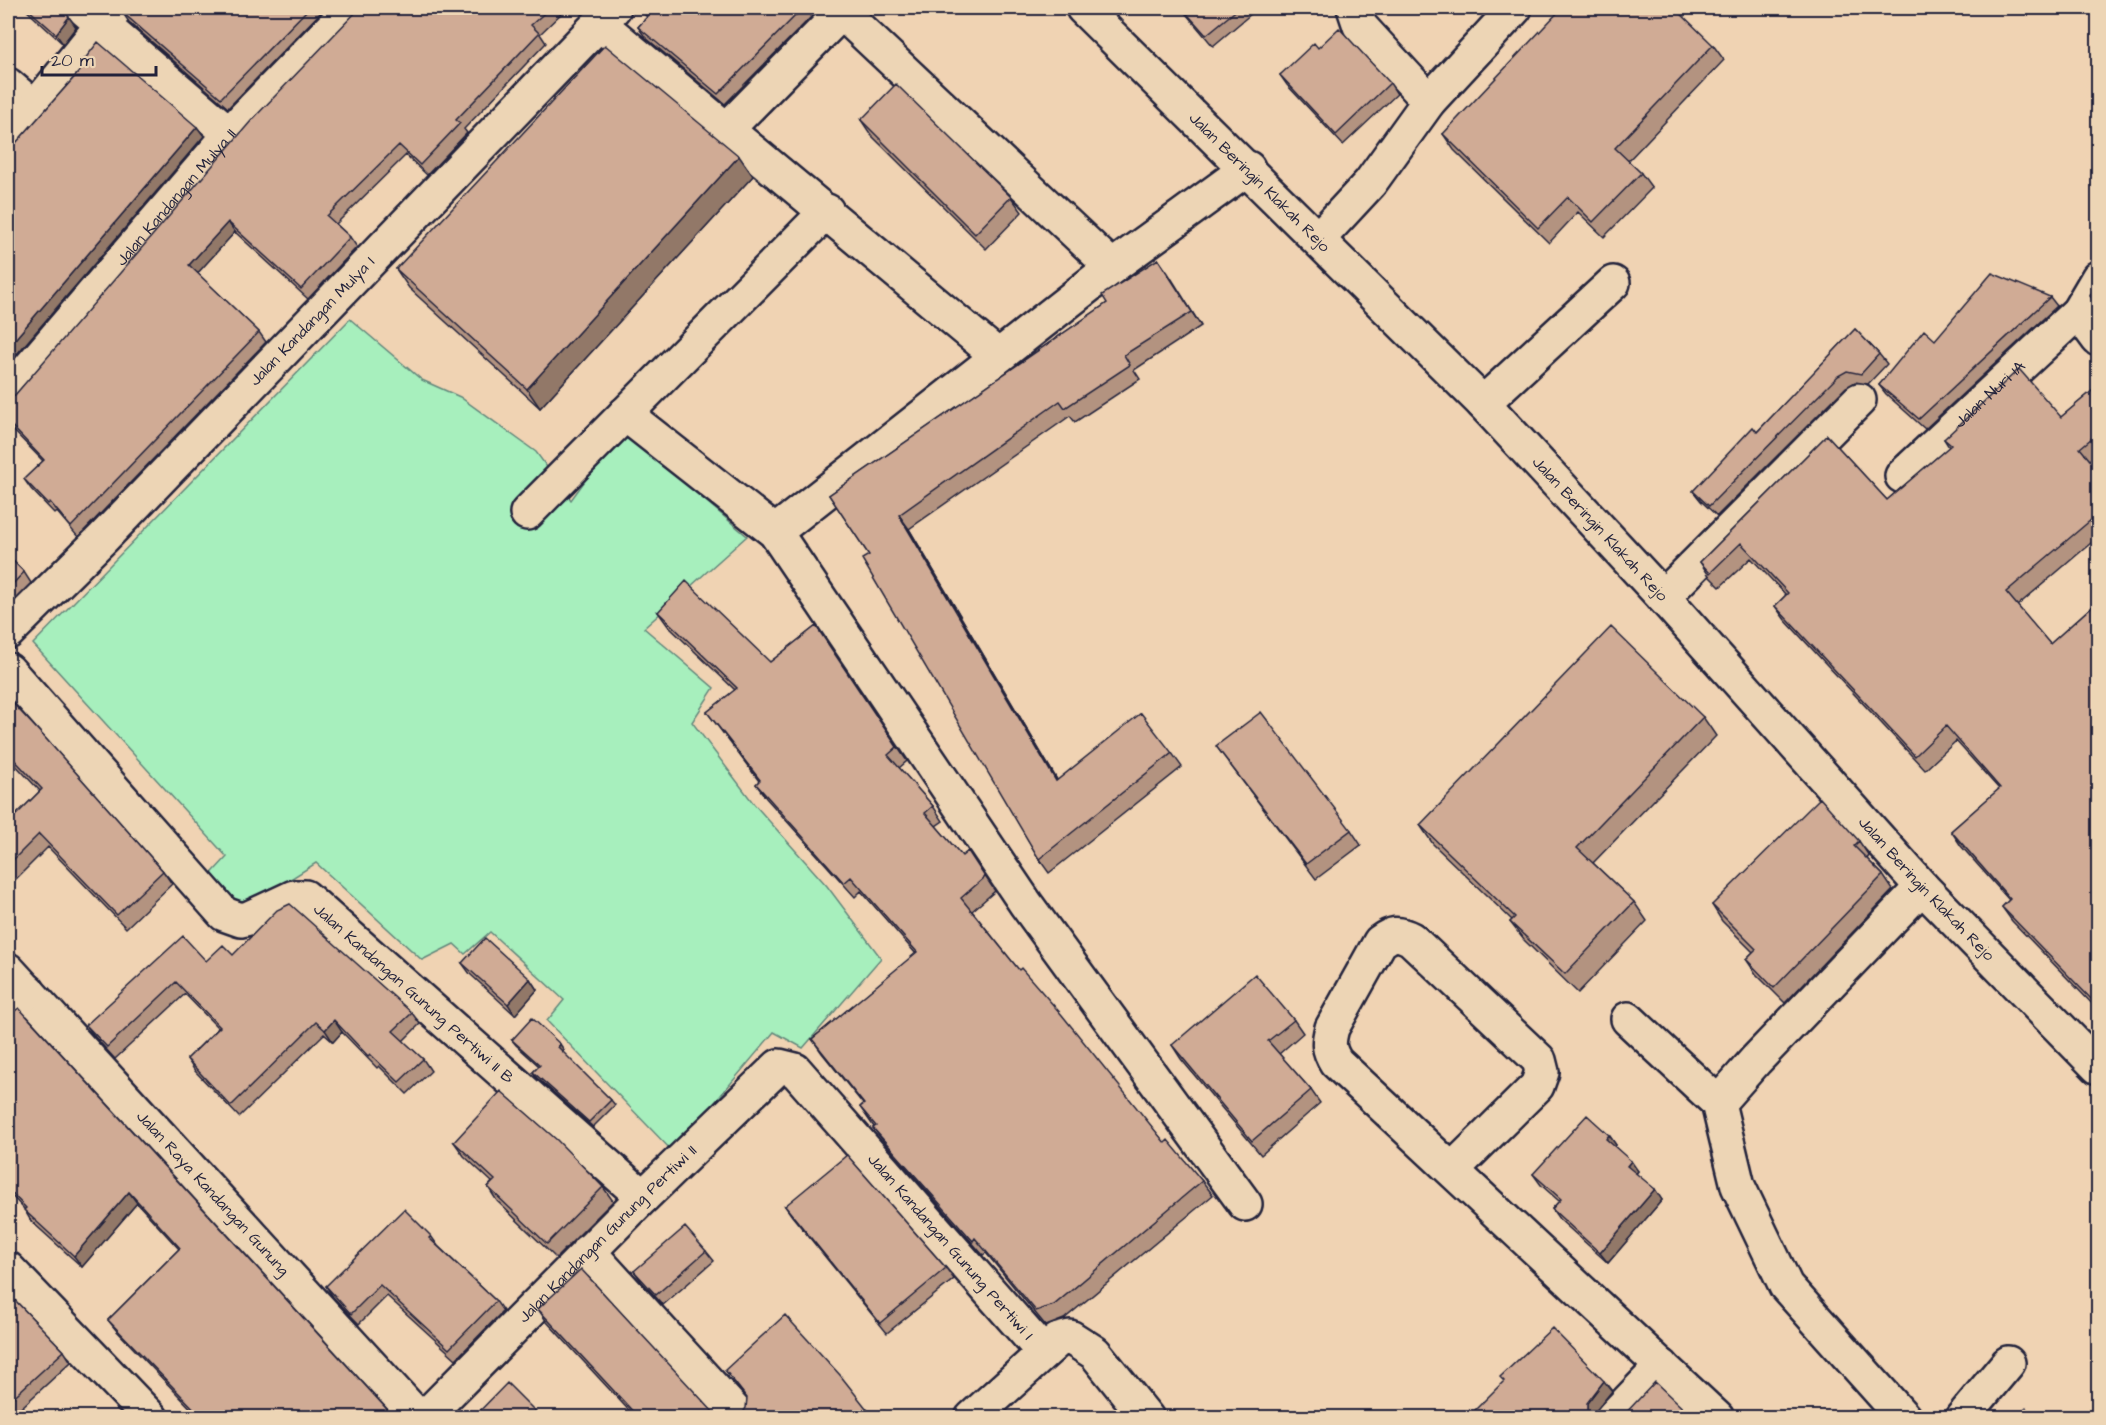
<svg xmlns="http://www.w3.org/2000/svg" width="2106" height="1425" font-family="'Architects Daughter',sans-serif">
	<rect width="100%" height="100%" fill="#f0d3b3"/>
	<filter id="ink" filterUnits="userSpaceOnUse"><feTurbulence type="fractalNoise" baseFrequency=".0167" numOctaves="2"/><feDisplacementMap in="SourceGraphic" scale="12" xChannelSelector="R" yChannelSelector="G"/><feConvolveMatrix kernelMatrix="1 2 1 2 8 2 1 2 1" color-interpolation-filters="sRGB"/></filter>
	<g filter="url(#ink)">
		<!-- green -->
		<path fill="#a7efbd" stroke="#64887c" stroke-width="1.5" d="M350 319 422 380 460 397 536 452 571 500 622 430 747 536 644 628 714 688 692 722 754 804 827 886 881 958 803 1048 774 1032 673 1152 547 1021 564 1000 490 932 465 954 454 944 422 960 316 863 227 919 188 899 227 857 33 644Z"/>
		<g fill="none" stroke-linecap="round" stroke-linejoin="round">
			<!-- street casing -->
			<g stroke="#22223b" stroke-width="38">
				<g id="street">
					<path d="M83 8 230 134"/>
					<path d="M837 8 1112 267"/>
					<path d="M1354 8 1360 26 1429 101"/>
					<path d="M600 24 998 356"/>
					<path d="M8 85 35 108"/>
					<path d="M727 129 846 8"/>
					<path d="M8 141 116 8"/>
					<path d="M1319 238 1370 183 1429 101 1515 8"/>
					<path d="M2078 312 2098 339"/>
					<path id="s1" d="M8 393 244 118 351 8"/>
					<path d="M1483 403 1613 283"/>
					<path d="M625 414 775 532 1026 904 1245 1204"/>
					<path id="s2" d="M1902 476 2078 312 2098 278"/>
					<path d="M527 513 827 211"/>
					<path d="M775 532 1112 267 1248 168"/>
					<path d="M1663 597 1859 400"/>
					<path id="s3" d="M8 632 103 538 614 8"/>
					<path id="s4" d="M8 670 224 914 241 920 249 918 294 897H305L643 1197"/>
					<path id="s5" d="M8 970 419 1418"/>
					<path d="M8 1011 28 991"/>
					<path d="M1628 1019 1718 1103"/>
					<path d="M1453 1169 1537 1086 1542 1072 1539 1060 1411 939C1398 932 1392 933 1380 942L1332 1028C1328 1043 1328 1049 1336 1062L1717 1418"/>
					<path d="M588 1251 737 1414"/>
					<path d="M8 1269 151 1418"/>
					<path id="s6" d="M424 1418 643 1197 779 1066 795 1070 1043 1352"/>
					<path d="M972 1418 1058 1340 1070 1337 1095 1353 1147 1418"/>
					<path d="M1612 1418 1662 1366"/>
					<path d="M1904 1418 1786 1286 1738 1186 1718 1103 1756 1060 1922 887"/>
					<path d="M1962 1418 2008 1363"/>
				</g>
			</g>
			<!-- secondary casing -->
			<g stroke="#22223b" stroke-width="38">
				<g id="secondary">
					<path id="s7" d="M1083 8 1483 403 1663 597 1922 887 2098 1067"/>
				</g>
			</g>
			<!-- street -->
			<use href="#street" stroke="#edd5b5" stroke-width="33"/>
			<!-- secondary -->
			<use href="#secondary" stroke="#edd5b5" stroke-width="33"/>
		</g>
		<!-- wall -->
		<path fill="#b39380" stroke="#22223b" stroke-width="1.5" d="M24 8H65V12L76 27 63 44Z
			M124 8H325L228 108 129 22 122 12Z
			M360 8H567L540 34 546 43 464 129 467 133 427 175 406 155 336 224 350 237 357 247 308 299 235 232 197 273 259 332 266 342 78 537 57 512 55 514 31 489 24 479 43 461 8 425V400L15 395 357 11Z
			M638 8H809L814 14 725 104 645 37 638 27 647 17Z
			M1181 8H1258L1213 46Z
			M1435 8H1449L1442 15Z
			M2089 8H2098V16L2097 17Z
			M1713 45 1724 60 1628 161 1641 173 1652 188 1604 237 1578 212 1549 243 1454 150 1443 134Z
			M1318 48 1390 83 1397 94 1343 145 1287 85 1280 75Z
			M84 60 197 127 204 136 17 354 8 346V149L16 143 86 64Z
			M861 120 1011 197 1022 212 986 249 871 135Z
			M753 176 540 408 409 288 396 269Z
			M1158 259 1201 326 1134 370 1140 379 1075 422 1070 416 909 529 1057 780 1172 753 1182 767 1049 873 1039 859 869 555 829 495 1107 303Z
			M2050 297 2057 306 1925 429 1886 394 1879 385 1935 340Z
			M1855 329 1879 354 1887 364 1868 384 1855 382 1846 387 1717 516 1701 501 1693 491 1757 432Z
			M2098 386V456L2092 462 2098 470V537L2017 606 2050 644 2098 601V1010L2012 921 2002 907 2009 900 1961 846 1951 831 1999 789 1956 741 1925 770 1785 620 1775 606 1786 595 1751 558 1720 587 1710 577 1700 562 1827 435 1887 500 1949 447 1944 439 2061 417Z
			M8 556 24 572 31 583 8 606Z
			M658 612 770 662 816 626 907 761 899 768 933 806 943 821 936 826 962 856 968 851 995 891 972 911 1019 970 1165 1143 1202 1181 1213 1195 1064 1319 1046 1326 986 1253 983 1255 884 1142 873 1128 874 1127 860 1107 863 1104 822 1053 812 1039 916 954 861 891 855 897 766 798 756 784 759 781 707 712 735 690 668 626Z
			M8 698 163 871 172 884 126 928 48 847 8 887V823L40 791 8 757Z
			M1703 717 1716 736 1593 863 1634 902 1647 921 1578 993 1524 940 1510 922 1512 920 1433 844 1420 825Z
			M1216 746 1351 830 1361 845 1316 879Z
			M1859 841 1869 856 1867 859 1883 875 1893 890 1785 1003 1756 974 1746 959 1753 952 1722 921 1712 905Z
			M233 955 412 1013 420 1024 403 1041 423 1059 431 1071 407 1094 379 1066 377 1068 342 1032 333 1042 324 1034 239 1117 195 1071 187 1059 218 1028 185 994 115 1059 94 1036 86 1025 206 961Z
			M462 963 530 979 537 990 515 1015 470 974Z
			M8 1016 395 1418H200L116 1330 108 1320 179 1249 137 1203 82 1267 31 1221 24 1209 8 1192Z
			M1294 1020 1303 1033 1279 1054 1311 1090 1320 1103 1261 1155 1181 1059 1172 1045Z
			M512 1040 564 1050 562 1052 611 1100 615 1105 593 1127 537 1078 533 1072 539 1066 516 1045Z
			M1609 1135 1616 1145 1615 1147 1638 1171 1636 1174 1662 1200 1608 1263 1559 1219 1552 1209 1559 1201 1541 1185 1533 1174Z
			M454 1142 603 1187 613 1201 556 1258 497 1201 488 1187 492 1182 464 1156Z
			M785 1206 946 1268 954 1279 887 1333 792 1216Z
			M431 1236 438 1246 496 1301 503 1311 456 1359 387 1296 359 1324 333 1297 326 1286Z
			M706 1251 714 1261 663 1305 642 1282 634 1271Z
			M8 1293 64 1351 71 1362 10 1418H8Z
			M538 1309 715 1414 720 1418H636L547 1322Z"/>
		<!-- shaded-wall -->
		<path fill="#927868" stroke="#22223b" stroke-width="1.5" d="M69 17 76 27 63 44 56 34Z
			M197 127 204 136 17 354 10 345Z
			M739 156 753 176 540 408 527 389Z
			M228 222 235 232 196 275 189 265Z
			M1158 259 1168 273 1201 326 1192 312Z
			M899 515 909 529 1066 795 1056 781Z
			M530 979 537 990 515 1015 508 1004Z
			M334 1020 342 1032 333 1042 325 1030Z
			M560 1044 564 1050 561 1053 558 1047Z
			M1609 1135 1616 1145 1613 1149 1606 1139Z
			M1631 1161 1638 1171 1634 1176 1627 1166Z
			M1655 1189 1662 1200 1608 1263 1600 1253Z
			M129 1192 137 1203 82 1267 74 1256Z
			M1604 1381 1612 1391 1594 1413V1418H1590L1587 1412V1403Z"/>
		<!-- building -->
		<path fill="#d0ab95" stroke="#22223b" stroke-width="1.5" d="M27 8H61L69 17 56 34Z
			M124 8H309L221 98 122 12Z
			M360 8H550L531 25 539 33 456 120 460 123 420 165 399 145 327 216 350 237 301 289 228 222 189 265 259 332 71 527 50 502 48 504 24 479 44 460 8 422V400L15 395 251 121 357 11Z
			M640 8H803L718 94 638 27 648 16Z
			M1182 8H1239L1206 35Z
			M1562 8H1675L1713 45 1615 148 1641 173 1593 222 1568 197 1538 228 1443 134Z
			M1339 28 1390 83 1336 135 1280 75 1314 43 1318 48Z
			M98 42 197 127 10 345 8 343V149L16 143 87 63 84 60Z
			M605 45 739 156 527 389 396 269Z
			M896 84 1011 197 975 234 861 120Z
			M1158 259 1192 312 1124 355 1130 365 1065 408 1060 401 899 515 1056 781 1141 713 1172 753 1039 859 862 559 869 555 829 495 1107 303 1102 295Z
			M1992 273 2050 297 1919 419 1879 385 1924 330 1935 340Z
			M2098 280V306L2090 296Z
			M1855 329 1879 354 1861 374 1847 371 1838 376 1709 506 1693 491 1753 427 1757 432Z
			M2019 369 2061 417 2098 386V433L2080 448 2098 470V514L2006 592 2050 644 2098 601V1006L2002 907 2010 899 1951 831 2000 788 1946 726 1915 756 1775 606 1788 593 1741 543 1710 573 1700 562 1827 435 1887 500 1951 445 1944 439Z
			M8 556 24 572 8 589Z
			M686 581 770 662 816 626 897 747 888 755 933 806 925 813 962 856 968 851 985 877 961 898 1019 970 1021 968 1062 1015 1165 1143 1168 1140 1202 1181 1054 1305 1036 1311 975 1238 973 1241 873 1128 876 1126 860 1107 864 1104 812 1039 917 952 851 877 844 883 756 784 760 780 707 712 737 688 658 612Z
			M1611 627 1703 717 1577 848 1634 902 1565 974 1510 922 1515 917 1420 825Z
			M8 698 47 740 163 871 117 915 39 834 8 865V823L42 789 8 753Z
			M1261 712 1351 830 1306 864 1216 746Z
			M1820 798 1859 841 1854 846 1883 875 1774 988 1746 959 1756 949 1712 905Z
			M290 904 412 1013 393 1031 423 1059 399 1082 370 1054 368 1056 334 1020 325 1030 316 1022 231 1106 187 1059 220 1027 176 982 107 1047 86 1025 183 936 206 961 223 945 233 955 277 910Z
			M485 938 530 979 508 1004 462 963Z
			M1255 974 1294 1020 1268 1041 1311 1090 1252 1141 1172 1045Z
			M19 1008 395 1418H203L108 1320 180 1248 129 1192 74 1256 24 1210 26 1208 8 1189V1016Z
			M532 1018 560 1044 558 1047 611 1100 589 1122 533 1072 540 1065 512 1040Z
			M501 1091 557 1140 603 1187 547 1244 488 1187 495 1180 454 1142Z
			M1587 1115 1609 1135 1606 1139 1631 1161 1627 1166 1655 1189 1600 1253 1552 1209 1561 1199 1533 1174Z
			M847 1155 946 1268 880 1323 785 1206Z
			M404 1209 431 1236 429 1238 496 1301 449 1349 380 1285 351 1314 326 1286Z
			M685 1227 706 1251 656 1295 634 1271Z
			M581 1269 715 1414 720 1418H639L538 1309Z
			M8 1293 64 1351 8 1402Z
			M785 1315 840 1375 874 1418H737L741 1416 746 1408 747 1398 725 1370Z
			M1552 1328 1604 1381 1587 1403V1412L1590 1418H1482L1475 1410 1504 1381 1500 1377Z
			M1655 1382 1693 1418H1621Z
			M507 1383 542 1418H473Z
			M2026 1408 2036 1418H2016Z"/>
	</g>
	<g text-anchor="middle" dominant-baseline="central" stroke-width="4.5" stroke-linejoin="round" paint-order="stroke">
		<!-- street labels -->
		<g font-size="16" fill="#22223b" stroke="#edd5b5">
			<text stroke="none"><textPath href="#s7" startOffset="248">Jalan Beringin Klakah Rejo</textPath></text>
			<text stroke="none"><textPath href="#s1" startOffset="258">Jalan Kandangan Mulya II</textPath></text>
			<text stroke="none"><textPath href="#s3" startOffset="435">Jalan Kandangan Mulya I</textPath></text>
			<text stroke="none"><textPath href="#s2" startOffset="120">Jalan Nuri 1A</textPath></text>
			<text stroke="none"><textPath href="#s7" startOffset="734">Jalan Beringin Klakah Rejo</textPath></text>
			<text stroke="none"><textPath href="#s7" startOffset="1220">Jalan Beringin Klakah Rejo</textPath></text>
			<text stroke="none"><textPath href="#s4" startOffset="558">Jalan Kandangan Gunung Pertiwi II B</textPath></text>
			<text stroke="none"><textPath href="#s5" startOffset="303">Jalan Raya Kandangan Gunung</textPath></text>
			<text stroke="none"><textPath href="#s6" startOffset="260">Jalan Kandangan Gunung Pertiwi II</textPath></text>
			<text stroke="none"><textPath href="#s6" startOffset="752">Jalan Kandangan Gunung Pertiwi I</textPath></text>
		</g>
	</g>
	<!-- margin -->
	<rect width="2106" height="1425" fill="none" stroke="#edd5b5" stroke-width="30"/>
	<rect x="15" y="15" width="2076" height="1395" fill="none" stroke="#22223b" stroke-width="2" filter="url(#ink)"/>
	<!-- scale -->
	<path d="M42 66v9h114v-9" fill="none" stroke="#22223b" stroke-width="3"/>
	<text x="51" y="66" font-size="18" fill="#22223b" stroke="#edd5b5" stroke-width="4.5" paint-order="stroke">20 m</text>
</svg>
